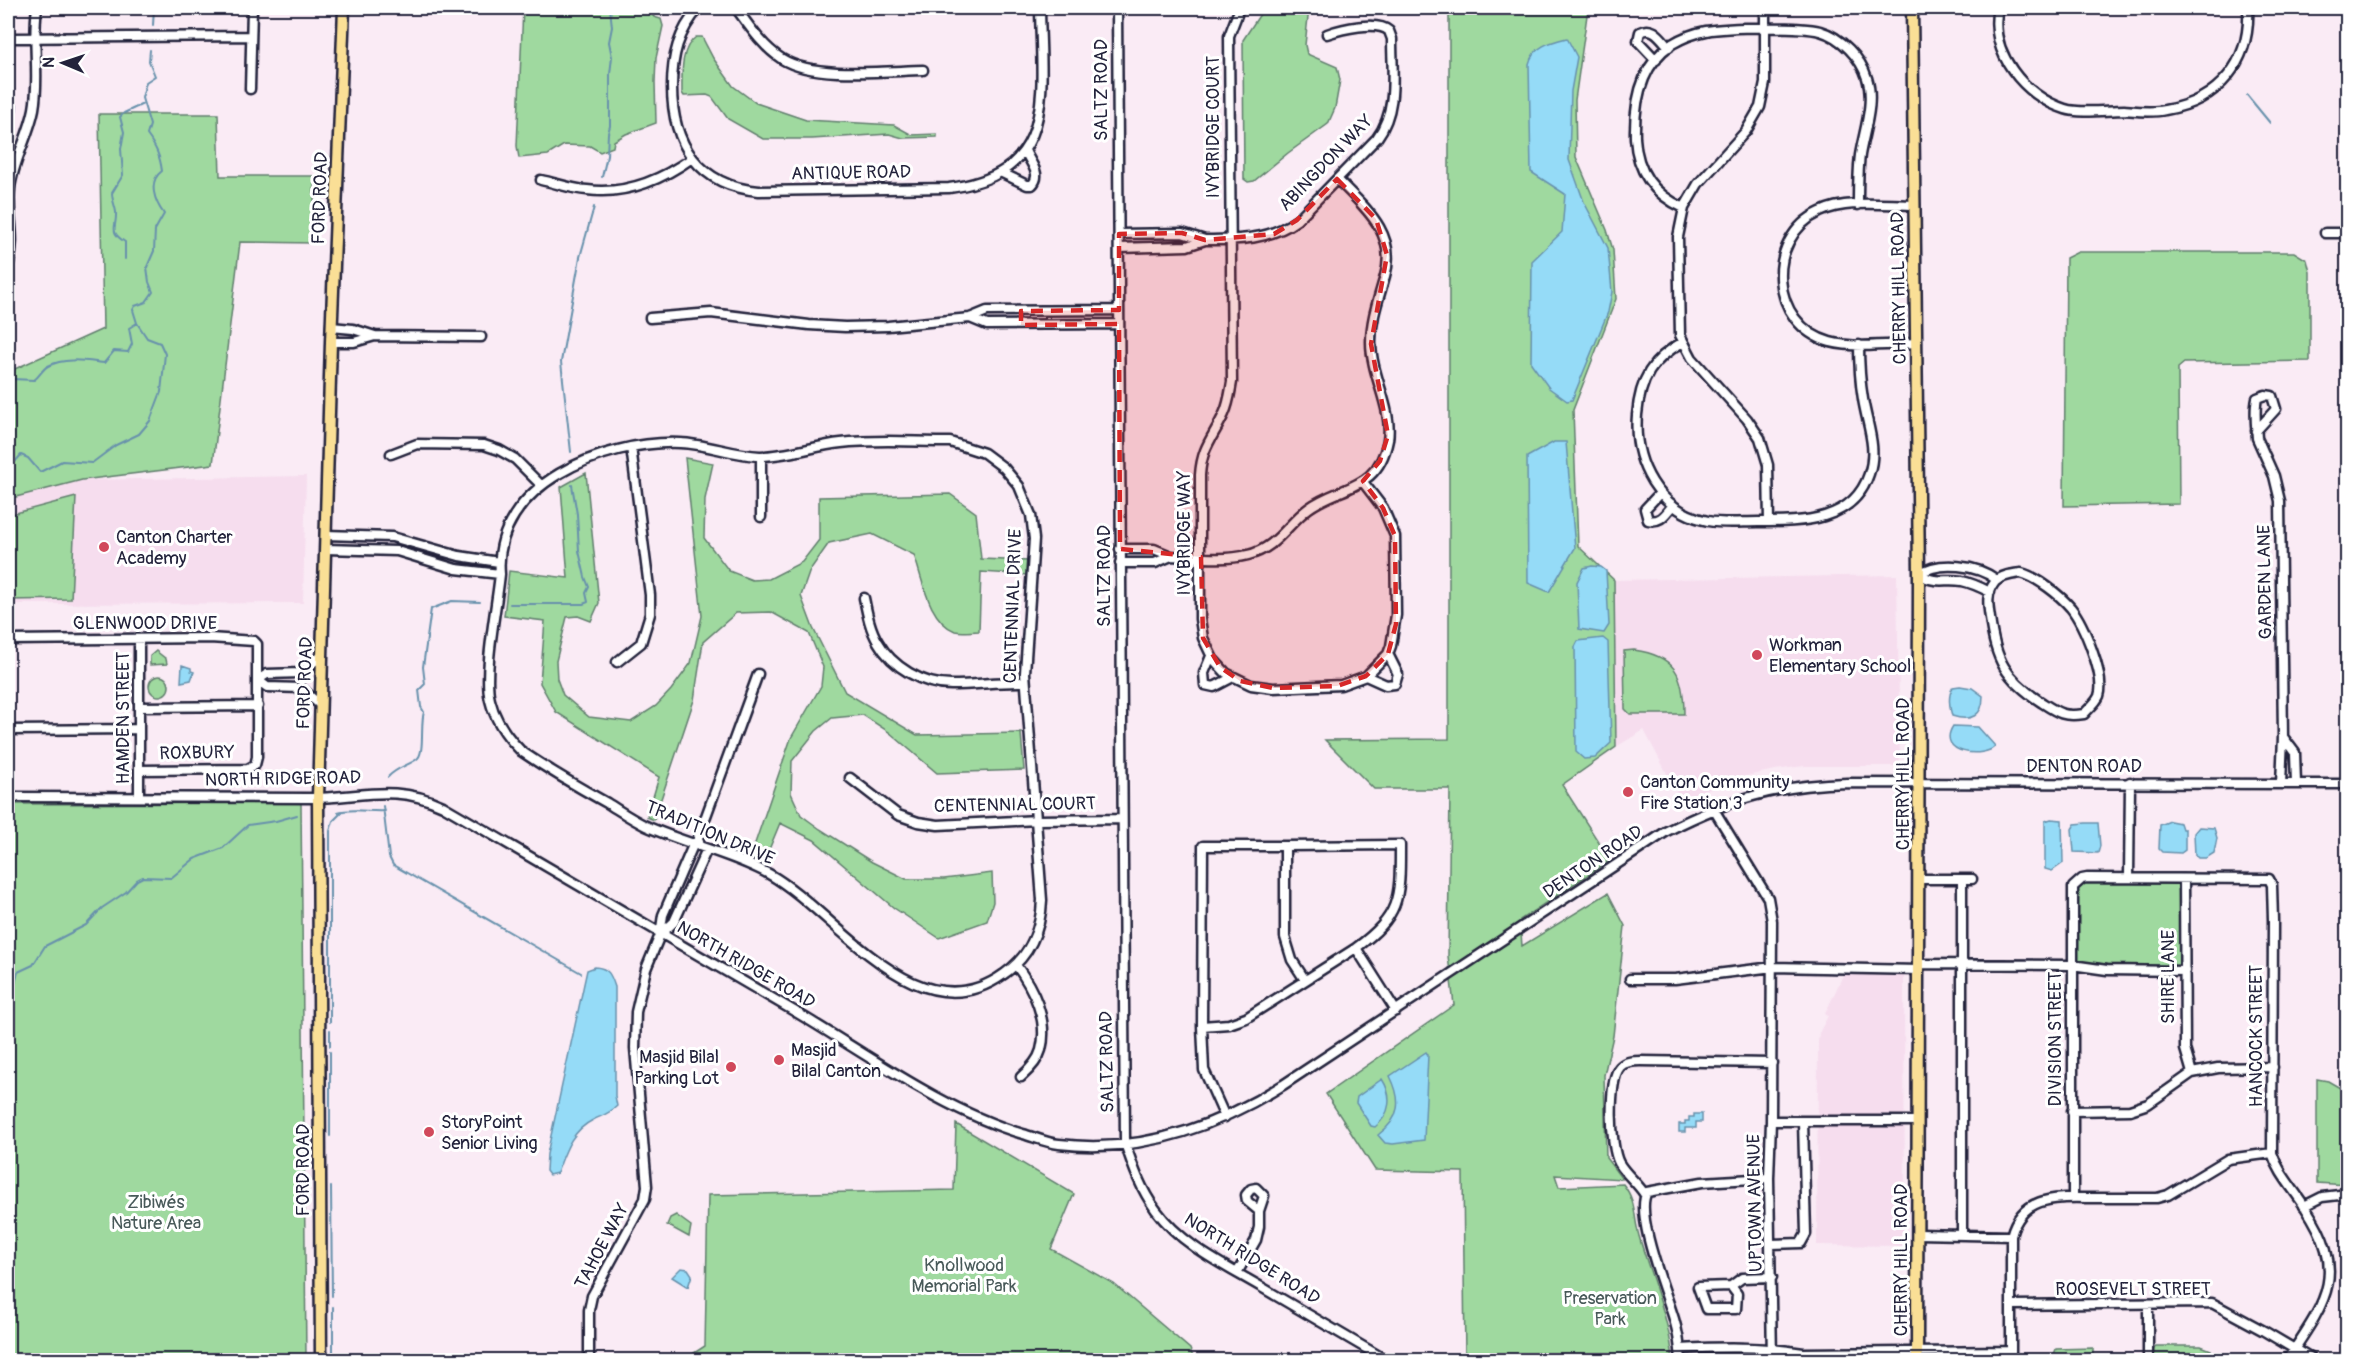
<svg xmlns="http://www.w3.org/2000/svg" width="2355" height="1368" font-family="Pangolin,sans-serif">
	<rect width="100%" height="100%" fill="#faebf5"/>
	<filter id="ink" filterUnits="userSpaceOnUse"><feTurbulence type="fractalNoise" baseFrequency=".0167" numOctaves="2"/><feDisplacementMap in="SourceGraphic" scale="12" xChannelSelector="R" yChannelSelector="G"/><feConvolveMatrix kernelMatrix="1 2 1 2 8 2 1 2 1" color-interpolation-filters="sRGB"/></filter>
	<g filter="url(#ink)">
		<!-- built -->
		<path fill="#f6ddee" d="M306 476 303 603 8 604V499L82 480Z
			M1897 575 1900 766H1804L1775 770 1732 779 1682 802 1644 730 1616 747 1614 580Z
			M1844 973 1904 974 1905 1246 1817 1245 1818 1041 1819 1033 1828 1016 1825 1014Z"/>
		<!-- green -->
		<path fill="#9fd99f" stroke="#607e6d" stroke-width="1.5" d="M523 8H648L654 17 661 19 663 26 656 58 655 82 656 123 626 134 614 141 613 147 600 152 590 146 564 145 548 155 519 158 517 146Z
			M1264 8H1309L1305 45 1307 54 1337 67 1340 80 1335 108 1328 124 1288 153 1254 181 1248 182 1244 179 1243 40Z
			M1449 8H1588L1575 100 1576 157 1607 230 1613 250 1616 299 1573 410 1578 546 1614 580 1616 747 1562 785 1610 860 1520 920 1522 946 1608 893 1625 926 1613 1036 1604 1075 1606 1158 1622 1179 1555 1175 1559 1187 1623 1184C1637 1202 1633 1215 1639 1236 1651 1278 1669 1317 1673 1360H1465L1463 1172 1375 1170 1326 1094 1454 1005 1448 956 1450 789H1374L1325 740 1449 739Z
			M696 37H702L713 58 733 86 756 103 806 120 894 125 912 135 937 134V137L903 138 889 134 812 139H763L728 119 712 97 707 95 684 96 682 93C682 75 680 48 696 37Z
			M99 114H218L220 176H314V243L240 242 213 464 82 480 8 499V372L103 329Z
			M2078 252H2294L2307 260 2310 272V361L2184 363 2178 368 2179 504 2064 506 2066 258Z
			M685 458 713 463 705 499 704 538 729 571 752 580 769 579 802 562 819 540V497L950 494 976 513 981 559 1029 561 1028 575 981 572 979 631C972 631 962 633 955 631 928 620 923 580 914 555L872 534 829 543 810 570 801 596 813 628 845 692 917 735 1021 733 1024 770 937 773 889 732 863 715 832 718 816 731 792 761 791 793 801 815 820 829 872 862 906 879H944L992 873 993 902 987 921 939 938 894 908 814 840 780 823 763 864 750 858 791 738 821 686 823 667 809 633 771 612 736 613 703 642 694 700 654 820 647 817 659 777 556 712 540 683 545 621 504 616 509 571 568 578 561 487 586 473 599 603 591 621 578 616 567 617 556 661 557 679 563 695 589 717 631 722 656 706 671 690 691 663 702 616Z
			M76 497 71 599 8 600V515Z
			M1634 650C1676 656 1684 675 1684 714H1630L1625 709 1624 651Z
			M156 651 166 659 167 664 150 665V656Z
			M149 686a10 10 0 1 1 20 0a10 10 0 1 1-20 0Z
			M301 803 306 1360H8V804Z
			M2085 883H2180V967C2146 973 2110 962 2075 962V886Z
			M2317 1079 2328 1081 2347 1092V1185L2317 1183Z
			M956 1124 1074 1194 1051 1249 1114 1284 1190 1349 1194 1360H672L691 1355 705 1346 708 1195 954 1190Z
			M676 1215 691 1226 689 1237 667 1225 670 1218Z
			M2156 1346H2201L2211 1350 2206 1360H2153V1350Z
			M2093 1348V1360H2052L2056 1349Z"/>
		<!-- water -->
		<path fill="#95dbf7" stroke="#6791ac" stroke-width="1.5" d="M1567 38 1577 57 1571 91 1569 160 1584 202 1608 248 1612 292 1608 312 1572 400 1567 401 1549 388 1531 363 1532 261 1562 232 1565 194 1531 172 1529 64C1533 46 1551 42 1567 38Z
			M11 99 17 105C17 114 15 119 8 125V100Z
			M1554 442H1566L1575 548 1549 592 1528 583 1527 457Z
			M1592 566 1601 567 1606 571 1609 625 1604 633 1579 629 1577 582 1584 568Z
			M1603 638 1608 642 1611 743 1595 758 1584 759 1576 752 1575 647 1578 641Z
			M182 665 191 668V671L194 672 191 680 181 682Z
			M1960 686 1972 688 1983 696C1983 716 1971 722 1952 716 1949 706 1948 695 1953 687Z
			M1953 726 1978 727 1995 746C1985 759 1935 754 1953 726Z
			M2051 819 2062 820 2063 863 2052 871 2045 869V821Z
			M2170 821 2180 823 2182 829H2185V850L2181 853 2162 852 2159 849 2160 825Z
			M2086 823H2098L2100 846 2098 853 2074 852 2072 829 2075 824Z
			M2199 827 2214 828 2217 838 2214 853 2206 858H2198L2195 855 2194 833Z
			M595 967C609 968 611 975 615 987V1096L617 1106C609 1114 603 1115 593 1120 571 1131 565 1152 557 1173L549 1175 546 1171 547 1154 587 970Z
			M1426 1052 1428 1055 1424 1140 1393 1144 1385 1143 1378 1135C1401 1118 1402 1100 1390 1076Z
			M1382 1079C1393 1096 1391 1114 1375 1127L1371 1126 1356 1103 1357 1097Z
			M1694 1114H1702V1122H1696V1128H1685V1132H1679V1124H1685V1121H1689V1117H1694Z
			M681 1268 688 1269 692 1275 688 1287 672 1277Z"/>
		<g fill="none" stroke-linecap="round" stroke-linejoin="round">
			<!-- stream -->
			<path stroke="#6791ac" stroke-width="2" d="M153 25 154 8
				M2247 95 2270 123
				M602 177 607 156 608 133 610 126V74L612 57 609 42 612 27 610 8
				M125 259V242C108 231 117 228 116 212 115 205 112 200 112 193L123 175 121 149 124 132 120 117 124 113 143 104
				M8 398 12 392 9 384 12 379 34 380C40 376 42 369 48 366 65 357 86 361 104 363L114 351 128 352 132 344 129 328 137 323
				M571 452 561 362 580 257 594 207
				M8 475 13 464 21 455 28 458 40 472 62 461 92 463 116 445 139 434 150 421 161 392 165 354 160 343 147 338 137 323 133 310 135 306 146 302 153 292 149 282 147 267 154 251 155 230 164 214C155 202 147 182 162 171 160 156 156 147 147 135L150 125 142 98 146 82 155 76 149 61 150 50
				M510 604H583L588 602 586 593 589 587 585 577 579 551 577 514 572 485
				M388 777C397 767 407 766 417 759 425 754 420 723 424 712L421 707 419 690 425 684 423 667 431 609 452 601 480 602
				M383 806 389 857 393 865 581 973
				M338 812C351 808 370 812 385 811
				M8 998 14 988 18 972 33 965 45 946 86 925 102 908 126 892 137 880 143 877 171 878 194 859 223 848 248 825 276 821 297 815
				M330 1022V831L333 821 343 811
				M330 1030V1046
				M330 1052V1136
				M331 1187 332 1296
				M333 1307V1352"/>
			<!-- minor casing -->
			<g stroke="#22223b" stroke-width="13">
				<path id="minor" d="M699 8C678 32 672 56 672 87 672 144 699 186 759 191L949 188C1059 174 1041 92 1040 8
					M736 8C749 26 763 47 782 59 814 79 885 71 923 70
					M1117 8 1125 1143C1133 1167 1141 1190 1156 1210 1182 1246 1226 1266 1263 1288 1304 1312 1345 1336 1386 1360
					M1765 8V83L1760 107 1746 131 1698 184 1684 208 1678 237 1680 335 1692 358 1747 419 1760 438 1768 465 1769 522
					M1998 8C1988 52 2025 97 2065 109 2080 114 2107 110 2124 110 2137 111 2152 113 2165 110 2219 101 2251 62 2248 8
					M1237 15 1229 36 1232 382C1230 393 1229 403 1224 414 1213 438 1202 446 1200 475V619L1203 638 1213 659 1226 673 1251 685 1273 688 1341 685 1366 676 1388 654 1391 646 1396 615 1395 536 1383 508 1363 482
					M8 38 251 36
					M1656 60 1638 41 1640 32C1653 25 1660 37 1669 47
					M250 89 252 8
					M1002 173 1027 185H1032C1043 174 1029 162 1025 150
					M541 180C556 183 571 189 587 190 626 195 660 181 692 158
					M1915 205C1885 205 1847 199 1820 212 1764 238 1769 325 1830 342 1857 349 1889 344 1916 343
					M1684 208C1653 194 1637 172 1635 138 1634 103 1640 65 1672 44 1682 38 1695 33 1706 31 1728 27 1799 26 1820 31 1841 37 1861 58 1867 78 1875 102 1864 131 1860 155 1858 171 1858 188 1858 205
					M2325 233H2348
					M1205 240C1238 240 1270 240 1297 220L1377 138C1398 110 1392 73 1392 39L1389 31C1377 20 1341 29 1327 34
					M1119 248 1187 246 1205 240 1182 233 1119 234
					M8 267C17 236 7 217 10 189 13 161 29 136 34 109 40 76 32 41 37 8
					M650 318 711 313 809 325 845 327 888 326 970 318 987 311 1119 310
					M970 318 987 325 1119 324
					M375 336 481 337
					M331 342H354L375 336 353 329 331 327
					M1683 342C1652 359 1640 379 1637 415 1633 462 1658 511 1708 521 1724 524 1742 522 1758 522 1800 522 1853 523 1869 474 1878 448 1867 425 1863 399 1860 381 1859 363 1859 345
					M2256 431 2276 409 2272 396 2265 395 2257 398C2254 411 2256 424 2257 438L2274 476 2280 501 2283 737 2281 784
					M950 442 984 453 1004 468 1019 486 1031 515 1034 539 1025 673 1042 900C1041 930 1029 957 1004 974 916 1038 837 912 769 874 730 853 686 844 646 826 633 820 620 811 607 803 578 787 549 770 521 751 507 737 495 721 490 700 483 672 497 605 500 574 492 484 606 440 680 443 707 444 733 455 760 456 787 456 814 446 841 443 877 439 914 442 950 442Z
					M391 454 417 444 484 445 499 450 515 459 541 485
					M761 456V517
					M1660 493 1645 509 1648 520C1661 523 1665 514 1673 505
					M325 535 392 537 459 556 499 562
					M325 549 397 551 456 569 500 574
					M1120 549H1154L1171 556 1155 563H1120
					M1171 556C1195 557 1224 561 1248 555 1277 548 1287 524 1309 508 1341 485 1378 491 1388 440 1393 408 1371 376 1371 342 1371 318 1379 298 1385 276 1398 233 1363 206 1337 179
					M2021 573C2037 577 2060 595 2071 608 2083 623 2106 677 2099 696 2096 703 2089 708 2084 714 2063 717 2058 713 2041 702 2006 679 1995 660 1990 618 1988 605 1986 593 1995 582 2001 575 2013 574 2021 573Z
					M1990 592C1980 587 1972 583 1962 581 1943 578 1938 585 1919 574 1939 560 1978 565 1997 580
					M864 598C867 613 870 629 878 642 892 667 923 685 951 685 976 685 1001 681 1025 682
					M8 640 210 638 254 641 257 644V757L255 765 248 769 139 770
					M139 640V797
					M1211 656 1204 673 1205 685 1214 687 1233 677
					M617 662 641 643 650 614V595L631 447
					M1366 676 1386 685 1395 684 1398 674 1388 654
					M320 705 301 688 267 687 258 680 267 674 301 673 322 655
					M139 707 258 706
					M8 730 139 729
					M2283 737 2295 753 2296 784
					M850 778 898 815 918 822 938 825 1037 820 1122 819
					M8 797C108 797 208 797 309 798 360 798 394 783 443 806 560 875 677 943 794 1011 867 1054 942 1110 1023 1134 1034 1137 1047 1143 1059 1144 1139 1154 1216 1127 1283 1085L1667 831C1730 799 1776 785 1847 783L2348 784
					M1713 808 1768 898 1772 921 1771 1121
					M700 846 698 838 758 674
					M1285 846 1400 845C1400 898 1401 915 1356 948
					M2129 878 2130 782
					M1919 879H1972
					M2184 879 2185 1049 2192 1073
					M660 935 674 922 707 849
					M1919 964 2072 965 2107 970 2185 971
					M1016 965C1033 988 1049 1020 1041 1050 1038 1061 1029 1070 1021 1077
					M1630 979H1675L1773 967 1919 970
					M1202 1026 1203 846H1285V937L1292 960 1305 980
					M2072 1111 2130 1110 2148 1104 2192 1073 2218 1068 2273 1067
					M1225 1117 1204 1070 1202 1026 1229 1024 1246 1018 1356 948 1396 1011
					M1645 1195C1638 1183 1626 1175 1619 1163 1610 1147 1608 1080 1620 1067 1625 1061 1634 1061 1641 1061L1772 1063
					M2073 1198V887L2082 879 2087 878 2269 879 2272 885 2273 920 2272 1153C2279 1174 2293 1188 2305 1207 2349 1273 2326 1302 2287 1360
					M2304 1206 2322 1197 2348 1194
					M1918 1234 2011 1236
					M1962 1235V879
					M1771 1244 1801 1243 1806 1234 1803 1121
					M1237 1273 1256 1240 1259 1227V1211L1264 1196 1256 1188 1251 1189 1246 1195 1247 1201 1259 1211
					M1731 1286 1737 1294 1736 1309H1706L1698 1287 1731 1286 1742 1278 1772 1277
					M2011 1305 2212 1303 2264 1331 2313 1360
					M2148 1305V1360
					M1680 1349C1722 1347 1762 1346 1803 1353L2011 1351
					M589 1360V1310L592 1296 645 1199 647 1186 635 1048 636 1012 646 969 660 935 663 915 694 843
					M1681 1360C1680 1347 1678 1332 1674 1319 1666 1292 1634 1214 1647 1192L1702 1182 1769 1178
					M1772 1360 1769 1178 1771 1121H1918
					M2011 1360V1236C2022 1193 2060 1198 2096 1198 2116 1198 2137 1198 2157 1198L2168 1195 2228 1159 2272 1153"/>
			</g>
			<!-- major casing -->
			<g stroke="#22223b" stroke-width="15">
				<path id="major" d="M1912 8 1919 574 1917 1360
					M321 1360 318 798 331 342 344 8"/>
			</g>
			<!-- minor -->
			<use href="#minor" stroke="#fff" stroke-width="8"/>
			<!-- major -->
			<use href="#major" stroke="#fadf96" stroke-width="10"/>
		</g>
	</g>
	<!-- marked area -->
	<path fill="#d62828" fill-opacity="0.2" stroke="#d62828" stroke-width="4.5" stroke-dasharray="12 8" stroke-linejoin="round" d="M1337 179 1376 219 1387 255 1371 344 1388 435 1380 461 1363 481 1383 508 1395 536 1396 624 1388 654 1366 676 1337 686 1273 688 1240 681 1220 667 1203 638 1201 557 1120 549 1119 324 1021 325V311L1119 310V234L1182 233 1205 240 1274 234 1297 220Z"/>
	<!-- markers -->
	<g fill="#d1495b" stroke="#fff" stroke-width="2">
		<circle cx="104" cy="547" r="6"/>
		<circle cx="1757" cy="655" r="6"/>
		<circle cx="1628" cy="792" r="6"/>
		<circle cx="779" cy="1060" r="6"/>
		<circle cx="731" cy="1067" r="6"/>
		<circle cx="429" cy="1132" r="6"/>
	</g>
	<g text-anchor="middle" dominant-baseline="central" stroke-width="6" stroke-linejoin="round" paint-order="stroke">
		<!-- street labels -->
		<g font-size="18" fill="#22223b" stroke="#fff">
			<text transform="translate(1101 90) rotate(-90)">SALTZ ROAD</text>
			<text transform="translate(1213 127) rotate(-90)">IVYBRIDGE COURT</text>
			<text transform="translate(1326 163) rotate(-46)">ABINGDON WAY</text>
			<text transform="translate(851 173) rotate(-1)">ANTIQUE ROAD</text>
			<text transform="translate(320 198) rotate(-88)">FORD ROAD</text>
			<text transform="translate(1899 288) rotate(-91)">CHERRY HILL ROAD</text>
			<text transform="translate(1184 533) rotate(-90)">IVYBRIDGE WAY</text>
			<text transform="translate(1104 576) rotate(-90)">SALTZ ROAD</text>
			<text transform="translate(2265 582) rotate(-91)">GARDEN LANE</text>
			<text transform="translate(1013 606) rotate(-88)">CENTENNIAL DRIVE</text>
			<text x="145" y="623">GLENWOOD DRIVE</text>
			<text transform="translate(305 683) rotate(-88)">FORD ROAD</text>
			<text transform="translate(123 718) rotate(-90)">HAMDEN STREET</text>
			<text transform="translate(197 753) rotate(-1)">ROXBURY</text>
			<text x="2084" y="766">DENTON ROAD</text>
			<text transform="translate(1903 774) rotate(-90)">CHERRY HILL ROAD</text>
			<text transform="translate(283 779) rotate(-1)">NORTH RIDGE ROAD</text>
			<text transform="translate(1015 805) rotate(-1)">CENTENNIAL COURT</text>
			<text transform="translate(710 833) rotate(23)">TRADITION DRIVE</text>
			<text transform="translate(1593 862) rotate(-34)">DENTON ROAD</text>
			<text transform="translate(746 965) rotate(30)">NORTH RIDGE ROAD</text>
			<text transform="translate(2168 977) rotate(-90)">SHIRE LANE</text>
			<text transform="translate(2256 1036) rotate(-90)">HANCOCK STREET</text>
			<text transform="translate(2055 1039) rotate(-90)">DIVISION STREET</text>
			<text transform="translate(1107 1062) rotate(-91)">SALTZ ROAD</text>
			<text transform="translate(303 1170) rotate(-90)">FORD ROAD</text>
			<text transform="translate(1755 1203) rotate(-91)">UPTOWN AVENUE</text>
			<text transform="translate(602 1246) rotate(-62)">TAHOE WAY</text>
			<text transform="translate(1252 1259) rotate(32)">NORTH RIDGE ROAD</text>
			<text transform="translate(1901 1260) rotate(-90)">CHERRY HILL ROAD</text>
			<text x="2133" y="1289">ROOSEVELT STREET</text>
		</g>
		<!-- poi labels -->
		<g font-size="18" fill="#22223b" stroke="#fff" text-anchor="start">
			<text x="116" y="537">Canton Charter<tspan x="116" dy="21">Academy</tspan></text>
			<text x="1769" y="645">Workman<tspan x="1769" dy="21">Elementary School</tspan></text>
			<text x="1640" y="782">Canton Community<tspan x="1640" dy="21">Fire Station 3</tspan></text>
			<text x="791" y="1050">Masjid<tspan x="791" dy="21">Bilal Canton</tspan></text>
			<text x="719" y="1057" text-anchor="end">Masjid Bilal<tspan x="719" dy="21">Parking Lot</tspan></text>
			<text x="441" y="1122">StoryPoint<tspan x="441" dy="21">Senior Living</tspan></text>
		</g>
		<!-- park labels -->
		<g font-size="18" fill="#485959" stroke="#fff">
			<text x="156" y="1202">Zibiwés<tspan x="156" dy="21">Nature Area</tspan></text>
			<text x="964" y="1265">Knollwood<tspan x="964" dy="21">Memorial Park</tspan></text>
			<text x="1610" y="1298">Preservation<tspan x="1610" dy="21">Park</tspan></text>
		</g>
	</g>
	<!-- margin -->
	<rect width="2355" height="1368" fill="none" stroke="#fff" stroke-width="30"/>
	<rect x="15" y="15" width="2325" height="1338" fill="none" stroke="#22223b" stroke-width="2" filter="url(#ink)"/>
	<!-- north arrow -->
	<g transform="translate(63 63) rotate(272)" stroke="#ffffff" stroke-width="4.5" paint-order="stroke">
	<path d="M0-4.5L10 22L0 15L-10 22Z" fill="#22223b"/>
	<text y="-9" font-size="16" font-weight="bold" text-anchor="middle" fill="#22223b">N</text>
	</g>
</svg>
